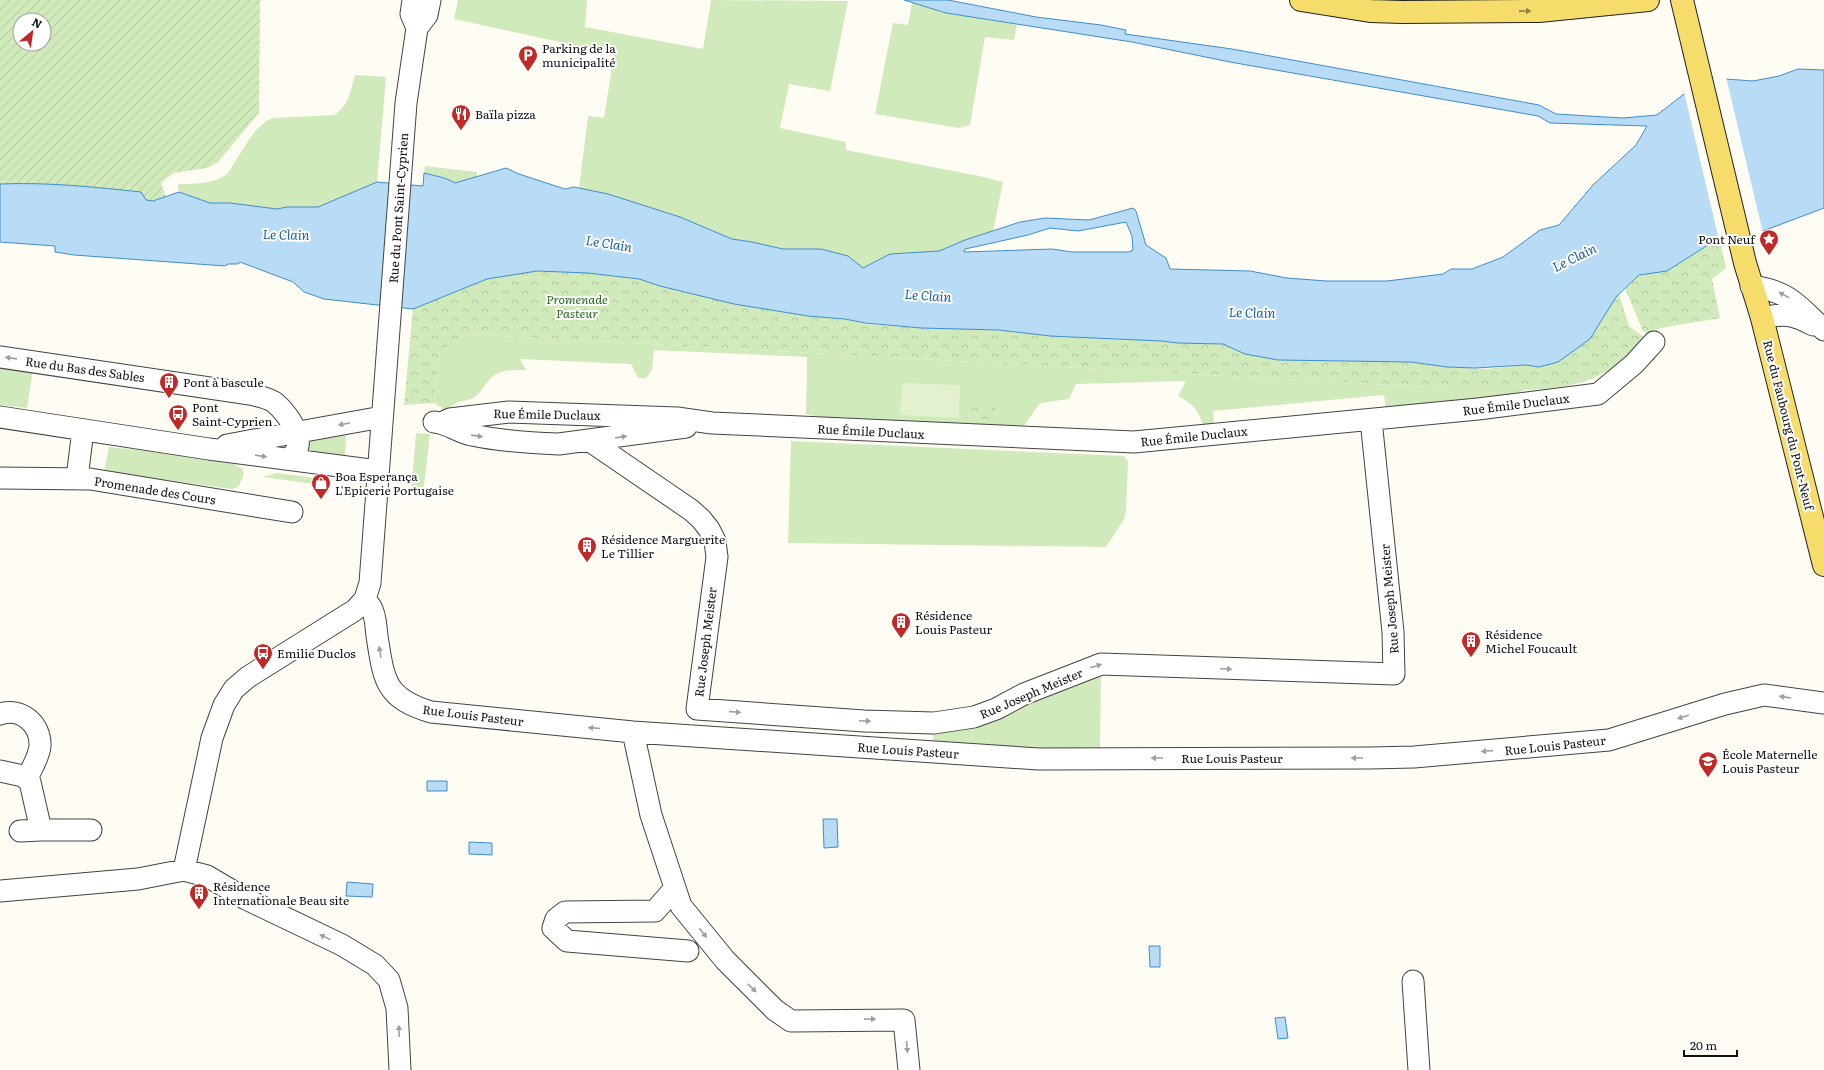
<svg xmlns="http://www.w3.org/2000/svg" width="1824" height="1070" font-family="Literata,serif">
	<defs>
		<pattern id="park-crowns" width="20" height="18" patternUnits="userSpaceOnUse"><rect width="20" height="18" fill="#d1eabc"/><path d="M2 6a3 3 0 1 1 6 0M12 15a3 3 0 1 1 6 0" fill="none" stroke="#b2c8a1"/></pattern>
		<pattern id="garden-furrows" width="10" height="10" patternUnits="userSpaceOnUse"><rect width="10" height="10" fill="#d1eabc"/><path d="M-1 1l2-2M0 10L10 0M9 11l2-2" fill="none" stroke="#b2c8a1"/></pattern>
	</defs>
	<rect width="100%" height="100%" fill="#fffdf3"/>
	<!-- grass -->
	<path fill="#d1eabc" d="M458 0H587L585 27 703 49 711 0 848 1 830 91 789 84 780 128 846 142V150L979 176 1003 182 993 231 939 251 890 254 863 268 848 256 821 249H783L752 242 732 239 680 217 608 194 579 188 588 116 604 118 614 54 454 19Z
		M912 2 946 13 1017 24 1014 40 985 37 970 125 959 128 875 114 893 23 908 25Z
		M355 75 386 77 377 182 318 207H287L277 209 230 203H210L179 192 178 185 179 184C194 184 214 184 227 174 230 171 232 167 234 163 244 149 256 123 273 118L334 115C349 106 350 91 355 75Z
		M425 166 477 172V177L455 183C445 177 435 176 424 173Z
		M465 334 1427 387 1525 390 1478 409 1387 418 1384 395 1213 411 1215 434 1206 435C1200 414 1197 406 1178 396L1186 381 1076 384 1069 399 1040 403 1024 426 820 417 806 414 807 357 654 350 652 370 646 378H638L631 364 520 359 526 370C511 370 498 369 488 381 484 386 481 392 476 396 470 401 462 400 455 404 450 407 448 410 442 412V408L434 403 440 352Z
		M0 364 33 369 27 408 0 405Z
		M338 433 346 436 345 458 304 450V438Z
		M416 433 430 434 423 494 411 493Z
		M791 441 1124 456 1128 461 1126 511 1124 519 1106 547 788 543Z
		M109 447 147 451 234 464 243 469V477L238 487 231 489 104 471Z
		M277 473 316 478 315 484 262 477Z
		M1101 664 1100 750H1037L933 741 934 723Z"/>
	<!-- park -->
	<path fill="url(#park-crowns)" d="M1719 238 1726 268 1712 279 1720 318 1660 328 1652 336 1643 331 1625 288 1639 275 1667 271Z
		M537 271 588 273 639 279 660 286 688 293 808 316 845 319 865 324 921 328 999 330 1050 336 1161 341 1178 343 1223 344 1245 354 1278 360 1411 362 1447 367 1487 369 1526 365 1539 367 1619 294 1629 326 1648 340C1634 350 1620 364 1604 373 1557 399 1480 388 1427 387L466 334 440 352 434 403 404 405 413 309 487 279Z
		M966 402 996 403 995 420 966 418Z"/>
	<!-- garden -->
	<path fill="url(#garden-furrows)" fill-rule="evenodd" d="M0 0H260L259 113 218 162 207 168 173 173 161 183 166 197 153 201 146 200 141 192 26 183 0 184ZM20 20H44V44H20Z"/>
	<!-- pitch -->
	<path fill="#e3f1ce" d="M902 383 960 385 959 418 900 415Z"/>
	<!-- water -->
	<path fill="#b8dbf6" stroke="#3f8dcc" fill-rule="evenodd" d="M904 0H948L1036 17 1101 25 1126 30 1125 34 1232 49 1539 105 1556 114 1623 118 1657 115 1684 94 1726 79 1753 81 1779 76 1798 69 1824 70V208L1763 231 1719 238 1667 271 1639 275 1616 297 1590 339 1558 362 1539 367 1526 365 1475 368 1447 367 1411 362 1278 360 1245 354 1223 344 1178 343 1161 341 1050 336 999 330 921 328 865 323 845 319 808 316 734 304 660 286 639 279 588 273 537 271 487 279 413 309 324 299 304 292 293 282 240 262 238 264H228L225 266 74 255 55 252V246L0 242V184C47 182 94 187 141 192L146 200 153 201 179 192 210 203H230L277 209 287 207H318L377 182 423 186 424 173C435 176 445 177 455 183L506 168 519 174 565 189 574 187 608 194 680 217 732 239 752 242 783 249H821L848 256 863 268 890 254 939 251 965 240 1020 222 1045 218 1089 220 1133 208 1136 211 1146 245 1166 258 1170 269 1250 271 1287 278 1326 281H1387L1443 274 1451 269H1472L1503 257 1540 230 1559 225 1593 185 1636 145 1647 126 1550 123 1538 116 1230 62 1132 42 946 13ZM1126 222 1132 236 1133 250 1129 252H1072L1052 249 964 252 965 249 1028 235 1050 228 1078 231Z
		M427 781H447V791H427Z
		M823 819H837L838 847 824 848Z
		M469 842 492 843V855L469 854Z
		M347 882 373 884 372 897 346 896Z
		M1149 946H1160V967H1150Z
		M1285 1017 1288 1038 1278 1039 1275 1018Z"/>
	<!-- pier -->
	<path fill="#fffdf3" d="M1726 77 1763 233 1719 240 1684 92Z"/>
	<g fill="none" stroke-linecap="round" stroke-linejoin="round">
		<!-- minor casing -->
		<g stroke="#434343" stroke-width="23">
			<path id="minor" d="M417 28 427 15 430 0
				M1751 286C1789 291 1798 305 1824 330
				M1762 318C1785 313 1793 314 1813 325
				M0 357 250 394C258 396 268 398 274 402 285 411 301 432 298 446 297 451 293 455 290 459
				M0 417 209 449 378 471
				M434 422C448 423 459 433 472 435 500 441 531 443 559 444L686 427
				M441 423 450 419 509 412 677 418 712 423 1134 442 1478 409 1598 394 1634 364 1654 342
				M590 441 691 510 701 519 709 529 715 541 717 557 697 709 864 721 934 723 974 717 996 709 1024 694 1101 664 1394 674 1393 632 1371 420
				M227 445 382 417
				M0 478 90 479 292 512
				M77 478 83 430
				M365 599C368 603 372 607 373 612 376 619 376 629 377 636 384 681 385 698 431 712L633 732 1039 759 1370 758 1414 757 1609 740 1725 704 1764 695 1824 703
				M0 714C21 707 41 724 40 746 39 757 32 768 27 778
				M633 732 651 815 681 906 725 960 775 1010 791 1021 904 1020 909 1070
				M0 771 23 776 30 782 41 830H91
				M20 831 41 830
				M184 870 207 876 246 899 342 945 375 965 389 980 397 1008 400 1070
				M675 888 655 911 565 912 556 919 553 928 567 941 688 951
				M0 891 138 879 184 870 212 738 224 705 234 689 248 677 355 610 365 599 370 583 406 103 417 28 411 14 413 0
				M1413 981 1419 1070"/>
		</g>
		<!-- major casing -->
		<g stroke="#212121" stroke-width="24">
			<path id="major" d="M1301 0 1370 11 1402 12 1539 11 1648 0
				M1682 0 1745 263 1762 318 1824 565"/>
		</g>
		<!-- minor -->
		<use href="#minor" stroke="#fff" stroke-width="21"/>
		<!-- major -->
		<use href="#major" stroke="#f6dc6b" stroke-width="22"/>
	</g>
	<!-- one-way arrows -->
	<defs><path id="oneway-solid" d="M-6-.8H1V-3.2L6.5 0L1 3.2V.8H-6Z"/></defs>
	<use fill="#8e8042" href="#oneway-solid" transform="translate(1525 11) rotate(-1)"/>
	<g fill="#9f9f9f">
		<use href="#oneway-solid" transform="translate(1784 295) rotate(-151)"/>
		<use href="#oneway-solid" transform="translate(11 358) rotate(-172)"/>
		<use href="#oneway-solid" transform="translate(344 424) rotate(170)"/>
		<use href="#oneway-solid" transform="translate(477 436) rotate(8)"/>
		<use href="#oneway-solid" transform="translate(621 437) rotate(-8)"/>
		<use href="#oneway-solid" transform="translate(261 456) rotate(8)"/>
		<use href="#oneway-solid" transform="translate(380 652) rotate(-100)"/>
		<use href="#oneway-solid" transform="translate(1096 666) rotate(-17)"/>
		<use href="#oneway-solid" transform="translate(1226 669) rotate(3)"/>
		<use href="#oneway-solid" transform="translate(1785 697) rotate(-171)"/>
		<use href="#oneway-solid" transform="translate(735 712) rotate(4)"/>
		<use href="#oneway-solid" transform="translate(1683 717) rotate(163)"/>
		<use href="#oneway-solid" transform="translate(865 721) rotate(3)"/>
		<use href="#oneway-solid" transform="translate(594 728) rotate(-175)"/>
		<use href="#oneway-solid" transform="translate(1487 751) rotate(176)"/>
		<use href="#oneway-solid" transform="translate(1157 758) rotate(180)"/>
		<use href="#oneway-solid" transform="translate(1357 758) rotate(-180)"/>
		<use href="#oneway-solid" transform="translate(703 933) rotate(51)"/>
		<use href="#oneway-solid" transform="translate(325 937) rotate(-154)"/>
		<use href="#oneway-solid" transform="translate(752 988) rotate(44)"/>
		<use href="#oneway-solid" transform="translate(870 1019) rotate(-1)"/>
		<use href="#oneway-solid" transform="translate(399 1031) rotate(-93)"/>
		<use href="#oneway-solid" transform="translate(907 1047) rotate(85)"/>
	</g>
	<!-- icons -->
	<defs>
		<g id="parking-pin" transform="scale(1)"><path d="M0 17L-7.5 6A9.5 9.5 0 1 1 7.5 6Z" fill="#bf2928" stroke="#fff"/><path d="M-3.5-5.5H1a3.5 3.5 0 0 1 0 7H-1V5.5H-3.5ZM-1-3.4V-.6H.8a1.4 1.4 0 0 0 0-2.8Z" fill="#fff"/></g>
		<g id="restaurant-pin" transform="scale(1)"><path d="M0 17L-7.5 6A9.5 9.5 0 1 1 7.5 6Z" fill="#bf2928" stroke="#fff"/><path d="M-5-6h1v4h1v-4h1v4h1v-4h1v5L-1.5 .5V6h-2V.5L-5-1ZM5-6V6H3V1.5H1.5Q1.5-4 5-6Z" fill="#fff"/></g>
		<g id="sight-pin" transform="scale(1)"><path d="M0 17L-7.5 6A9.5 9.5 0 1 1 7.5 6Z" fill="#bf2928" stroke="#fff"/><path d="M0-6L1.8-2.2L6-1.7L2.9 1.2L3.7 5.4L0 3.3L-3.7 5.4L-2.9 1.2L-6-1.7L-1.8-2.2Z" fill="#fff"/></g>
		<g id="building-pin" transform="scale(1)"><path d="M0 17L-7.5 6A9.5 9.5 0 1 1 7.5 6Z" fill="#bf2928" stroke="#fff"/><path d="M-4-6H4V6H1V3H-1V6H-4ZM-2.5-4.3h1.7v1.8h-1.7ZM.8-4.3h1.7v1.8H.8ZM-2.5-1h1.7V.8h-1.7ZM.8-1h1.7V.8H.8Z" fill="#fff"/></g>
		<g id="bus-pin" transform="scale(1)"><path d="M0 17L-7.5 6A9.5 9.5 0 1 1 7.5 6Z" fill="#bf2928" stroke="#fff"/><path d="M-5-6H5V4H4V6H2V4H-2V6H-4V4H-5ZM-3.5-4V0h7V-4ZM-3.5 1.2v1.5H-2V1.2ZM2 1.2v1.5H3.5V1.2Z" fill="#fff"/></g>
		<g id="shop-pin" transform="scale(1)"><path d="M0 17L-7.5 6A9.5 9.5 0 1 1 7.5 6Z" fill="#bf2928" stroke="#fff"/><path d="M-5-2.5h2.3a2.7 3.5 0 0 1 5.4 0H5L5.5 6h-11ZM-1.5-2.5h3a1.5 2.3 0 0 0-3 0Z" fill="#fff"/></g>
		<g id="school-pin" transform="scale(1)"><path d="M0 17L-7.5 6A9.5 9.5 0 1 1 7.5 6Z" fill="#bf2928" stroke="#fff"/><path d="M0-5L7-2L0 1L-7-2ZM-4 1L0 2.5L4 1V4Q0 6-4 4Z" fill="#fff"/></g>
	</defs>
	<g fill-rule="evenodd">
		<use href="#parking-pin" x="528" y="55"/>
		<use href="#restaurant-pin" x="461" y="114"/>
		<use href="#sight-pin" x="1769" y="239"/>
		<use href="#building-pin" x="169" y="382"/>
		<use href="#bus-pin" x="178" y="414"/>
		<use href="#shop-pin" x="321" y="483"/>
		<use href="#building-pin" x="587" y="546"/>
		<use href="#building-pin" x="901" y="622"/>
		<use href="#building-pin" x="1471" y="641"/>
		<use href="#bus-pin" x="263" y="653"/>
		<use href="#school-pin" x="1708" y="761"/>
		<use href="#building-pin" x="199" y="893"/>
	</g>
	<g text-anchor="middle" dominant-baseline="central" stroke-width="4" stroke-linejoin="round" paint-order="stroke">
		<!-- poi labels -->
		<g font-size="12" fill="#101010" stroke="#fff" text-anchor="start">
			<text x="542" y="48">Parking de la<tspan x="542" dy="14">municipalité</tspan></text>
			<text x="475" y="114">Baïla pizza</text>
			<text x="1755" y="239" text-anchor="end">Pont Neuf</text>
			<text x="183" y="382">Pont à bascule</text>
			<text x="192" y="407">Pont<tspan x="192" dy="14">Saint-Cyprien</tspan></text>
			<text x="335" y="476">Boa Esperança<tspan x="335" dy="14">L'Epicerie Portugaise</tspan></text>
			<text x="601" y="539">Résidence Marguerite<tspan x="601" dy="14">Le Tillier</tspan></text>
			<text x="915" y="615">Résidence<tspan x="915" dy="14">Louis Pasteur</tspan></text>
			<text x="1485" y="634">Résidence<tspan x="1485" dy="14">Michel Foucault</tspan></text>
			<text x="277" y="653">Emilie Duclos</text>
			<text x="1722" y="754">École Maternelle<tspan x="1722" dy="14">Louis Pasteur</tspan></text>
			<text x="213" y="886">Résidence<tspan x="213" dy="14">Internationale Beau site</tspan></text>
		</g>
		<!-- street labels -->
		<g font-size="12" fill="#101010" stroke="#fff">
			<text transform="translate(398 208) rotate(-86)">Rue du Pont Saint-Cyprien</text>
			<text transform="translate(85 369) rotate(8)">Rue du Bas des Sables</text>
			<text transform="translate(1516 404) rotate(-7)">Rue Émile Duclaux</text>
			<text transform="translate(547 414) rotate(1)">Rue Émile Duclaux</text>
			<text transform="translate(1789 425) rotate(76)">Rue du Faubourg du Pont-Neuf</text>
			<text transform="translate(871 431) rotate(3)">Rue Émile Duclaux</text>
			<text transform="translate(1194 436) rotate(-6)">Rue Émile Duclaux</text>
			<text transform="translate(155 490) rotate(9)">Promenade des Cours</text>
			<text transform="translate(1389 599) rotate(-95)">Rue Joseph Meister</text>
			<text transform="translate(705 642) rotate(-83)">Rue Joseph Meister</text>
			<text transform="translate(1031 693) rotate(-23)">Rue Joseph Meister</text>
			<text transform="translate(473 715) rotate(7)">Rue Louis Pasteur</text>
			<text transform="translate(1555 745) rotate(-6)">Rue Louis Pasteur</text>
			<text transform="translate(908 750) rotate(4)">Rue Louis Pasteur</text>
			<text x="1232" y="758">Rue Louis Pasteur</text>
		</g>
		<!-- park labels -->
		<g font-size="12" font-style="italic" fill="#2b6820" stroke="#fff">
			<text x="577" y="299">Promenade<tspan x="577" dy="14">Pasteur</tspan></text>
		</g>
		<!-- water labels -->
		<g font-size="13" font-style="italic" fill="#195fa1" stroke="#fff">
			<text transform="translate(286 234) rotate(1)">Le Clain</text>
			<text transform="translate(609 243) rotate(9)">Le Clain</text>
			<text transform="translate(1574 257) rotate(-26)">Le Clain</text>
			<text transform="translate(928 295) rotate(4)">Le Clain</text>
			<text transform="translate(1252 312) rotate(1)">Le Clain</text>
		</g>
	</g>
	<!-- north arrow -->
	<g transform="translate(32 32) rotate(29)"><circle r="19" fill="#ffffff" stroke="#9f9f9f"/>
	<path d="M0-3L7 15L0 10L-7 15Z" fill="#bf2928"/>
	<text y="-6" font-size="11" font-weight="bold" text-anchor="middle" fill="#101010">N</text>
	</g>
	<!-- scale -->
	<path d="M1684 1050v6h53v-6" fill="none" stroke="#101010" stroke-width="2"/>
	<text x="1690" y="1050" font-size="12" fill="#101010" stroke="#ffffff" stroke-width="3" paint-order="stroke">20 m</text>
</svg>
